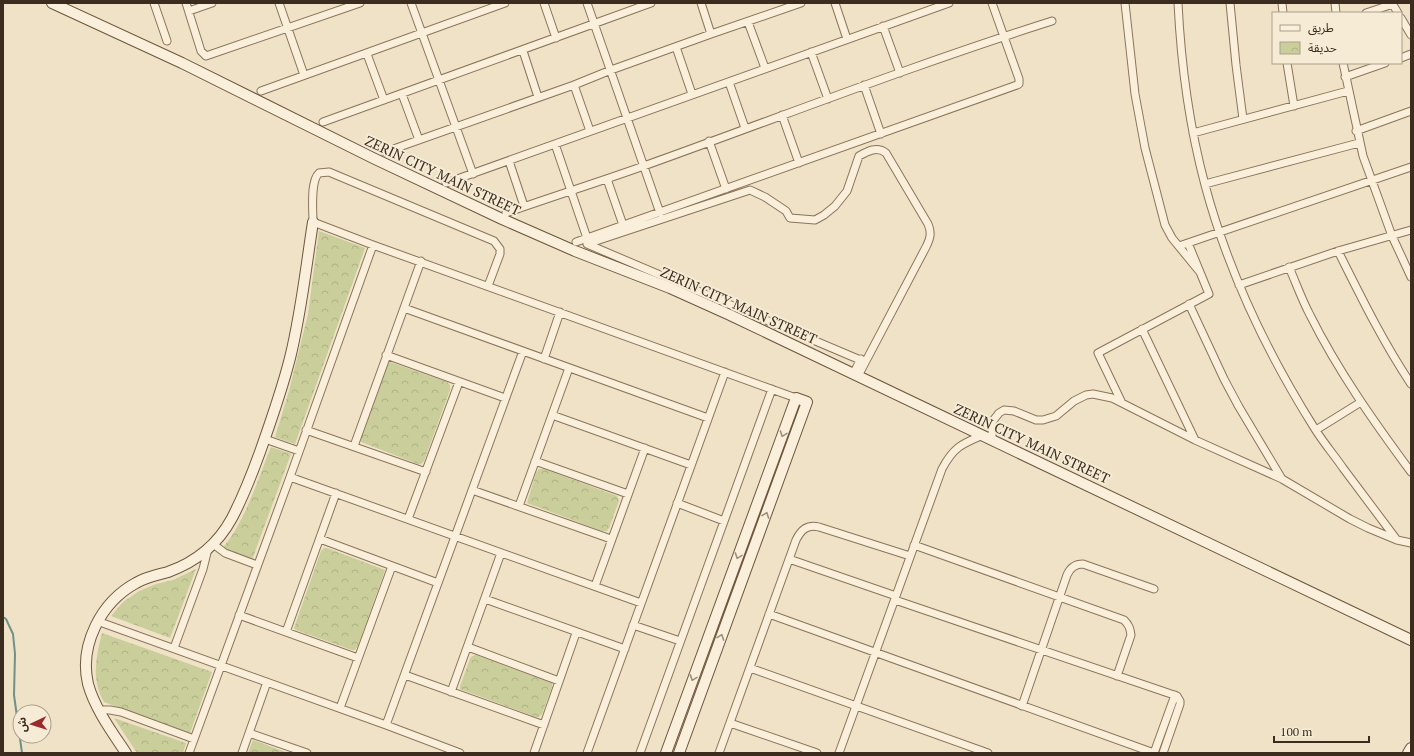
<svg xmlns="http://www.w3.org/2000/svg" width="1414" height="756" font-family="'PT Serif','Noto Sans Arabic',serif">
	<defs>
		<pattern id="park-crowns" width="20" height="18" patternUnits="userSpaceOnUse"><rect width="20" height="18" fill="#c9ce9a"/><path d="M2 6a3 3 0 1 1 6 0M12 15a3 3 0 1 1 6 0" fill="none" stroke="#aeb184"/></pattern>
	</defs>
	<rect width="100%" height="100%" fill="#efe2c7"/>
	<!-- park -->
	<path fill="url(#park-crowns)" d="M319 231 365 248 295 444 275 437 289 391 308 314Z
		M390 362 447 382 450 385V390L424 461 421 464H418L361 442 360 440 387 366Z
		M271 447 291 454 252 560 222 549C246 520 257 481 271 447Z
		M539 469H544L617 496 619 501 609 528 607 531H602L527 503 536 473Z
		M324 548H327L385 570 358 646 355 650H352L296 630 294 628 321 551Z
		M196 569 170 638 111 616 123 602 139 591 156 584 173 580Z
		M102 633 212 672 190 733 104 702C91 680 96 656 102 633Z
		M476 655 552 683V687L542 714 539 717H536L460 689V686L470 659 472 656Z
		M114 718 186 743 183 753H137Z
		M253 740 288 753H248Z"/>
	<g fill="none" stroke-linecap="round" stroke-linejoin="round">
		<!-- stream -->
		<path stroke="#6e9288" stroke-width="2" d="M3 617 6 619 13 634 15 654 14 695 22 753"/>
		<!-- street casing -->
		<g stroke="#8b745b" stroke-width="9">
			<path id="street" d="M154 3 167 41
				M186 3 201 51 206 56 360 3
				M279 3 304 75
				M411 3 473 174
				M544 3 556 38
				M587 3 660 213
				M701 3 711 34
				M835 3 847 39
				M1125 3 1135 94 1145 148 1165 225 1172 238 1199 271
				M1178 3C1181 64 1189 125 1205 185 1228 271 1267 353 1315 429 1323 442 1334 455 1343 468 1361 492 1379 516 1397 540
				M1230 3 1236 65 1243 119
				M1282 3 1283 13
				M1335 3 1336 13
				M1392 3 1398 13
				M189 11 212 3
				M1366 13 1393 4
				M1401 18 1411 35
				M748 22 765 68
				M883 26 900 73
				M676 47 692 94
				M523 51 538 97
				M811 52 828 99
				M367 54 384 100
				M1401 58 1411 54
				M1287 63 1294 106
				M1343 63 1363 156 1392 236 1411 277
				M1345 77 1385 63
				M729 82 745 128
				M574 85 590 131
				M864 85 881 134
				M261 91 505 3
				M402 94 419 140
				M782 115 799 163
				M323 122 651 3
				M1356 131 1411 111
				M1193 133 1348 91
				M709 141 726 189
				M555 144 587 238
				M385 152 574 85 611 70 711 34 801 3
				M509 161 524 206
				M607 179 623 225
				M446 183 949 3
				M1205 184 1359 143
				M506 213C551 197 596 183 641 167 778 118 913 65 1052 21
				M576 242 1017 85 1019 84V79L992 3
				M1179 246 1411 167
				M1338 251C1361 297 1383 342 1411 384
				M1289 267C1296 283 1302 300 1310 315 1338 371 1374 422 1411 472
				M1239 285 1338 251 1411 230
				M488 286 500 254V249L494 241 329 172 319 173C310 181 313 210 313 222L373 245 796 398
				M1189 304 1224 379 1239 407 1282 479
				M404 308 708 418
				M1142 329 1195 440
				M386 355 505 398
				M544 359 560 312
				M853 374 861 359
				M858 376 926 247C930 239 932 233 928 224L886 153C877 146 868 151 859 156L847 191 835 206 824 215 815 220 790 218 786 211 765 197 750 190 587 244 865 362
				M1121 401 1098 353 1209 294 1188 243
				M552 415 691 465
				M306 430 426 472
				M1316 430 1361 402
				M265 439 299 451
				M992 439V422L999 413 1004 410 1014 411 1036 420H1043L1056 416 1074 401 1086 395 1093 394 1112 398 1195 440 1282 479 1350 519 1368 528 1397 540 1411 543
				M354 446 421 261
				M535 461 628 494
				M290 477 641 603
				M472 490 611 539
				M677 503 724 521
				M519 506 569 368
				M408 519 459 382
				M320 539 438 583
				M213 544 225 553 257 565
				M914 545 1124 620C1129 625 1130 628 1131 635L1117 676
				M789 559 896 596
				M595 586 645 448
				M485 599 625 649
				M895 600 1177 696 1180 701V704L1163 753
				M769 614 1154 753 1175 695
				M239 615 358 658
				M97 621 386 725 460 753
				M633 625 680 641
				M286 632 336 493
				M468 647 559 681
				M174 648 203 569 208 549
				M750 668 988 753
				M405 675 544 725
				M451 692 501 553
				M1022 706 1067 575C1070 568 1075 564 1083 564L1154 589
				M340 708 392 566
				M99 710H110L121 712 194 739
				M730 723 817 753
				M386 725 523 351
				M249 733 307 753
				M189 753 290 477 373 245
				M242 753 267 682
				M534 753 576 633
				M587 753 725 372
				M640 753 772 389
				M719 753 796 540C801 530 807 524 819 527L910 556
				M839 753 942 469C953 448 961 444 983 435"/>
		</g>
		<!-- secondary casing -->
		<g stroke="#6d553e" stroke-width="12">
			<path id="secondary" d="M52 3 182 63 375 159 502 219 575 251 670 288 730 315 1411 640
				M126 753C112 732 95 709 88 684 79 645 101 602 136 583 146 577 157 575 168 572 196 562 218 544 232 518 243 497 252 474 260 452 271 421 282 390 290 358 301 314 306 267 313 222
				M666 753 796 398 807 402 679 753
				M1408 753 1411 748"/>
		</g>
		<!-- street -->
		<use href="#street" stroke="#faefda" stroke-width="7"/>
		<!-- secondary -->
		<use href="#secondary" stroke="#faefda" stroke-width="10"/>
	</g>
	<!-- one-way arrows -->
	<defs><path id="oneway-chevron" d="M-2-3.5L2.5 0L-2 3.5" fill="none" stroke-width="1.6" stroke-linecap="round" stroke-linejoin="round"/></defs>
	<g stroke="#9a8e7c">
		<use href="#oneway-chevron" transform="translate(783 434) rotate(110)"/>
		<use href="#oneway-chevron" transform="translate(766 515) rotate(-70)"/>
		<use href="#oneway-chevron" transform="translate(738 556) rotate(110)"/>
		<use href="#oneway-chevron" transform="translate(721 637) rotate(-70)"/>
		<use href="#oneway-chevron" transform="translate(693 678) rotate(110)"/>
	</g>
	<g text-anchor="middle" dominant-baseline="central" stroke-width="4" stroke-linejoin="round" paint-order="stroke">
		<!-- street labels -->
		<g font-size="14" fill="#3b2c1f" stroke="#f6ecd6">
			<text transform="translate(443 175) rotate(25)">ZERIN CITY MAIN STREET</text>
			<text transform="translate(739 305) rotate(24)">ZERIN CITY MAIN STREET</text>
			<text transform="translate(1032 443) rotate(25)">ZERIN CITY MAIN STREET</text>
		</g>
	</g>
	<!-- border -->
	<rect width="1414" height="756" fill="none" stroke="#3b2c1f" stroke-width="8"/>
	<!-- legend -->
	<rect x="1272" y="12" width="130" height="52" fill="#f6ecd6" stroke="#ab9f8d"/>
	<rect x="1280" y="25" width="20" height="6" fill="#faefda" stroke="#ab9f8d"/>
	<text x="1308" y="32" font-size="12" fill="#3b2c1f">طريق</text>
	<rect x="1280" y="42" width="20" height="12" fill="url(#park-crowns)" stroke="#ab9f8d"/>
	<text x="1308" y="52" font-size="12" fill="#3b2c1f">حديقة</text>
	<!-- north arrow -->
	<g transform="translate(32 724) rotate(266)"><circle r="19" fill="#f6ecd6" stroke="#ab9f8d"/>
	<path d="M0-3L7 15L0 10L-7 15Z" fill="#9b2a2e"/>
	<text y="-6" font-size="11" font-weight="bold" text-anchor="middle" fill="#3b2c1f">ش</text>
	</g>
	<!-- scale -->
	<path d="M1274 736v6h95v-6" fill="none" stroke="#3b2c1f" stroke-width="2"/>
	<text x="1280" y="736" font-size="12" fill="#3b2c1f" stroke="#f6ecd6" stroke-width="3" paint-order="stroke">100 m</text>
</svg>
